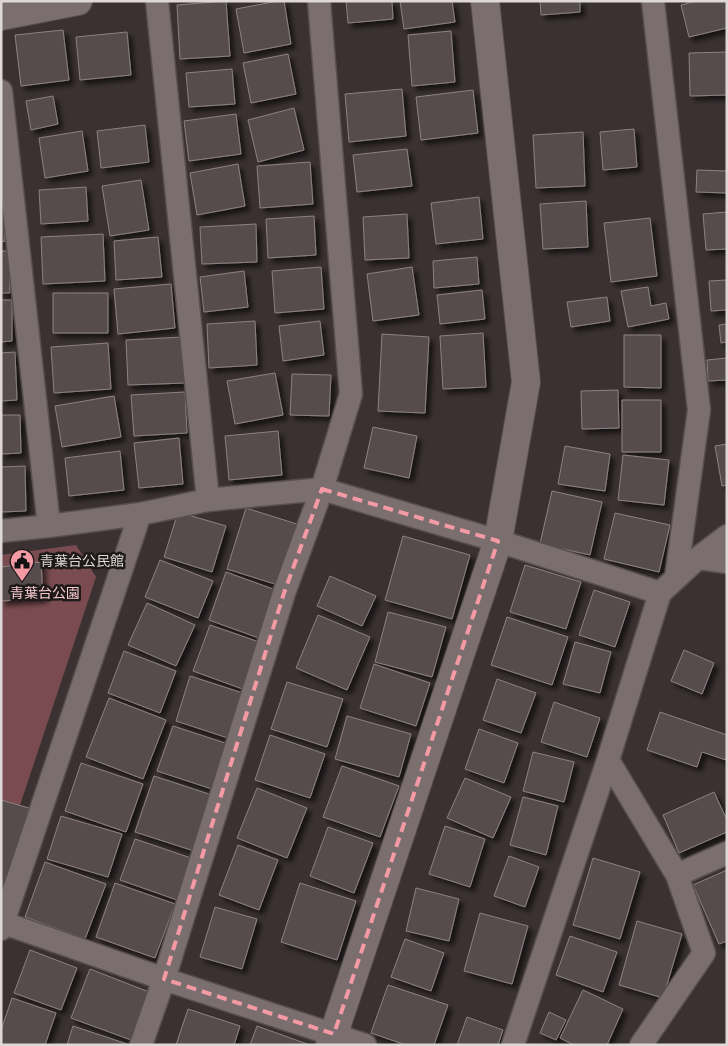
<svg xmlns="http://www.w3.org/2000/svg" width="728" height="1046" font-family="Cabin,'Noto Sans JP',sans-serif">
	<defs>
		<filter id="shadow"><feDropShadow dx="4.5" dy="4.5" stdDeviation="2.5" flood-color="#0009"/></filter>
	</defs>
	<rect width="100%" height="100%" fill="#3b3132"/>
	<!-- green -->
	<path fill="#7a4c51" d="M76 545 96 577 14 823 1 819V555Z"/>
	<!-- building -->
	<path fill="#574c4d" stroke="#8d8182" filter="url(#shadow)" d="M226 1 230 56 180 59 177 5Z
		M278 1H284L291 44 244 53 236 9Z
		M346 1H392L393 19 348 23Z
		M400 1H452L455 22 404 29Z
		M540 1H580V12L541 15Z
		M697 1H727V28L689 37 681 5Z
		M63 30 69 80 21 86 15 35Z
		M451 31 455 82 412 86 408 35Z
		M127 32 131 75 80 80 76 37Z
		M727 52V95L690 96 689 53Z
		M288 54 296 94 251 103 243 63Z
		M232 69 235 104 189 107 186 73Z
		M402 89 406 136 349 142 345 94Z
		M473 90 478 133 421 140 416 97Z
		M53 96 58 124 31 130 26 101Z
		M294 108 304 150 258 162 248 120Z
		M236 114 241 154 189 161 184 121Z
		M145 125 149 162 101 168 97 131Z
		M634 129 637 167 603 170 600 132Z
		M82 131 88 171 45 178 39 138Z
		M583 132 585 186 536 188 533 135Z
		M407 149 412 186 357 192 353 155Z
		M310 162 313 204 260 208 257 166Z
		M238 164 245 206 197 215 190 173Z
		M697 170 727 171V193L696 192Z
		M141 180 149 230 110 236 102 186Z
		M86 187 88 221 41 224 39 190Z
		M479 197 483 239 436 244 431 203Z
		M1 200H3L5 241 1 242Z
		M586 201 588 247 543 249 540 204Z
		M727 212V249L706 250 703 214Z
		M407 214 409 258 365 260 363 217Z
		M314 216 316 255 268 258 266 219Z
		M650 218 657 276 611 282 604 223Z
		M256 224 257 262 202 264 200 227Z
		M103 234 105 281 43 284 41 237Z
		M158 237 162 277 116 280 114 241Z
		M1 251H9L10 293H1Z
		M477 257 479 284 434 288 433 261Z
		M321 267 324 309 275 313 272 271Z
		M412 267 419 315 373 321 367 274Z
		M244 271 248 307 204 312 200 277Z
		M727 280V310L711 311 709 281Z
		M171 284 175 328 118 334 114 289Z
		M648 287 651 306 666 303 669 319 628 327 621 291Z
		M482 290 485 319 440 324 437 295Z
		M53 293H108V333H53Z
		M607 297 610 321 571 327 567 302Z
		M1 300H12V341L1 342Z
		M255 321 257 365 209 368 207 324Z
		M320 321 324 355 283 361 279 326Z
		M727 324V342L721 343 719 325Z
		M483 333 486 387 443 389 440 336Z
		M382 334 429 337 425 413 378 411Z
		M624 335H661V388L624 387Z
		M184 337 186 383 128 385 126 340Z
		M108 343 111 389 54 393 51 347Z
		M15 352 17 400 1 401V353Z
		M727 358V380L708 381 707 360Z
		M275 373 283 415 235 424 227 381Z
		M292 374 331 375 329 416 290 415Z
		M618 390 619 428 582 429 581 391Z
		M185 392 187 433 134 436 131 395Z
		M114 396 121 437 62 447 55 406Z
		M622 400H661V452H622Z
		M1 415H20L21 453 1 454Z
		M373 427 417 436 409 478 364 468Z
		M278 431 282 475 229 480 225 436Z
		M179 438 183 484 139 488 134 443Z
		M727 444V485L722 486 715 446Z
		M565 446 610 454 605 491 558 484Z
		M120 451 124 490 69 496 65 458Z
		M623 455 669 460 664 505 618 500Z
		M25 466 26 511 1 512V467Z
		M552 491 602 502 590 555 540 544Z
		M246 508 300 525 281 586 227 569Z
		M178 512 226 526 212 572 164 557Z
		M615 513 670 525 659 572 604 559Z
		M403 536 470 555 452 619 385 600Z
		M160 560 213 581 198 618 145 597Z
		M41 562 43 598 1 601V567Z
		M525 565 581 582 566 629 510 612Z
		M226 572 284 593 267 641 209 620Z
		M330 576 376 596 362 626 317 606Z
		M594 590 630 602 615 647 579 635Z
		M147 603 195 625 176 666 128 645Z
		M388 612 446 627 432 677 375 662Z
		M318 615 370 637 347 690 296 668Z
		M507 617 568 637 552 685 491 665Z
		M210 625 265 644 248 691 193 671Z
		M575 642 611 652 600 693 563 684Z
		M684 650 714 663 702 694 671 681Z
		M124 651 176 671 160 713 108 693Z
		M374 664 430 683 416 726 360 708Z
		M190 676 249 695 234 740 176 721Z
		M497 679 536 693 521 733 483 720Z
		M287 682 343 699 327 747 271 729Z
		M109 698 166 720 143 779 86 757Z
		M554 702 600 718 587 757 541 742Z
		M660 712 727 735 726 760 702 752 697 767 647 750Z
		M347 716 411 734 399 777 335 759Z
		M173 726 231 745 215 790 157 771Z
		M479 729 518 743 504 783 465 769Z
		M270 735 325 754 310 798 255 780Z
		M533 752 574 762 564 802 523 791Z
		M81 763 143 784 126 832 65 811Z
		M342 766 399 786 380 837 323 817Z
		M154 776 212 795 194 851 135 832Z
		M465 778 511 797 493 838 447 818Z
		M257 788 307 808 287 858 237 838Z
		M714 792 727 820V832L679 853 663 815Z
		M523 797 558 806 546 855 510 845Z
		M1 800 29 808 1 902Z
		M61 816 122 834 108 877 47 859Z
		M445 826 485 839 470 887 429 874Z
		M328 827 373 843 354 893 310 876Z
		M135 839 191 858 177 900 120 880Z
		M238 845 278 860 259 910 219 895Z
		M509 856 539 867 525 907 494 896Z
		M593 858 640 872 620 939 573 925Z
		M45 862 106 884 85 939 25 917Z
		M727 870V941L719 944 693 885Z
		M115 883 175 904 155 958 96 937Z
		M300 883 356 901 337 960 281 942Z
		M416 888 459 899 449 941 406 931Z
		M215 907 257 919 242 969 200 957Z
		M480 913 528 926 512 984 464 971Z
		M637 921 682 934 663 998 619 985Z
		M570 936 617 952 603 992 556 975Z
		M405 939 444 953 431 991 391 977Z
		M30 950 77 968 61 1010 14 993Z
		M90 969 149 992 131 1040 71 1018Z
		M388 985 448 1005 434 1045H406L371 1033Z
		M583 990 623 1009 607 1045H574L560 1038Z
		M12 998 56 1013 45 1045H1V1030Z
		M188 1009 240 1026 234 1045H176Z
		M549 1012 566 1020 556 1040 540 1033Z
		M467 1017 503 1030 498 1045H457Z
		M73 1026 130 1045H67Z
		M257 1026 310 1045H250Z"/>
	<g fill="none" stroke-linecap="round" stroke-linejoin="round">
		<!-- minor casing -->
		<g stroke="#574e4f" stroke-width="25">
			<path id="minor" d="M157 1 208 500
				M653 1 699 410 676 578
				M1 91 49 526
				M1 531 49 526 140 514 208 500 322 489 498 541 660 593
				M698 558 727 562
				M608 760 677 875 727 853
				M1 922 164 979 365 1045
				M1 929 140 514
				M141 1045 164 979 284 593 322 489 351 394 319 1
				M513 1045 608 760 660 593 698 558 727 536
				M641 1045 704 953 677 875"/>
		</g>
		<!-- tertiary casing -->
		<g stroke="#574e4f" stroke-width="30">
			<path id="tertiary" d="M1 16 78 1
				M330 1045 498 541 526 382 485 1"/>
		</g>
		<!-- minor -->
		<use href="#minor" stroke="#7a6e6f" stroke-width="22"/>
		<!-- tertiary -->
		<use href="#tertiary" stroke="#7a6e6f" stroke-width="28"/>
	</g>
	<!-- marked area -->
	<path fill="none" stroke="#f49aa5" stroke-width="4" stroke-dasharray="10 6" stroke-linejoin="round" d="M322 489 498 541 334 1034 164 979 284 593Z"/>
	<!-- icons -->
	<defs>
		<g id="civic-pin" transform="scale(1.25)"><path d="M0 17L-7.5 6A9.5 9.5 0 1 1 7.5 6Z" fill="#f49aa5" stroke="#1f1a1a"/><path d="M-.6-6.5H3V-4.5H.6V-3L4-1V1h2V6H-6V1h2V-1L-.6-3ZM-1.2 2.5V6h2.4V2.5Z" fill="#111"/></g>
	</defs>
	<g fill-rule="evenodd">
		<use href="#civic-pin" x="22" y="561"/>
	</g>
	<g text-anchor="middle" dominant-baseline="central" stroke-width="5" stroke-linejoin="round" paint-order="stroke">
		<!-- poi labels -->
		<g font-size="14" fill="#dfd8d9" stroke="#1f1a1a" text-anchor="start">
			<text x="40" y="561">青葉台公民館</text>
		</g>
		<!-- park labels -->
		<g font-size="14" fill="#f5c8cc" stroke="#1f1a1a">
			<text x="45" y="593">青葉台公園</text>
		</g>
	</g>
	<!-- border -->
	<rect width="728" height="1046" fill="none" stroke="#dfd8d9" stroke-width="5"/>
</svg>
